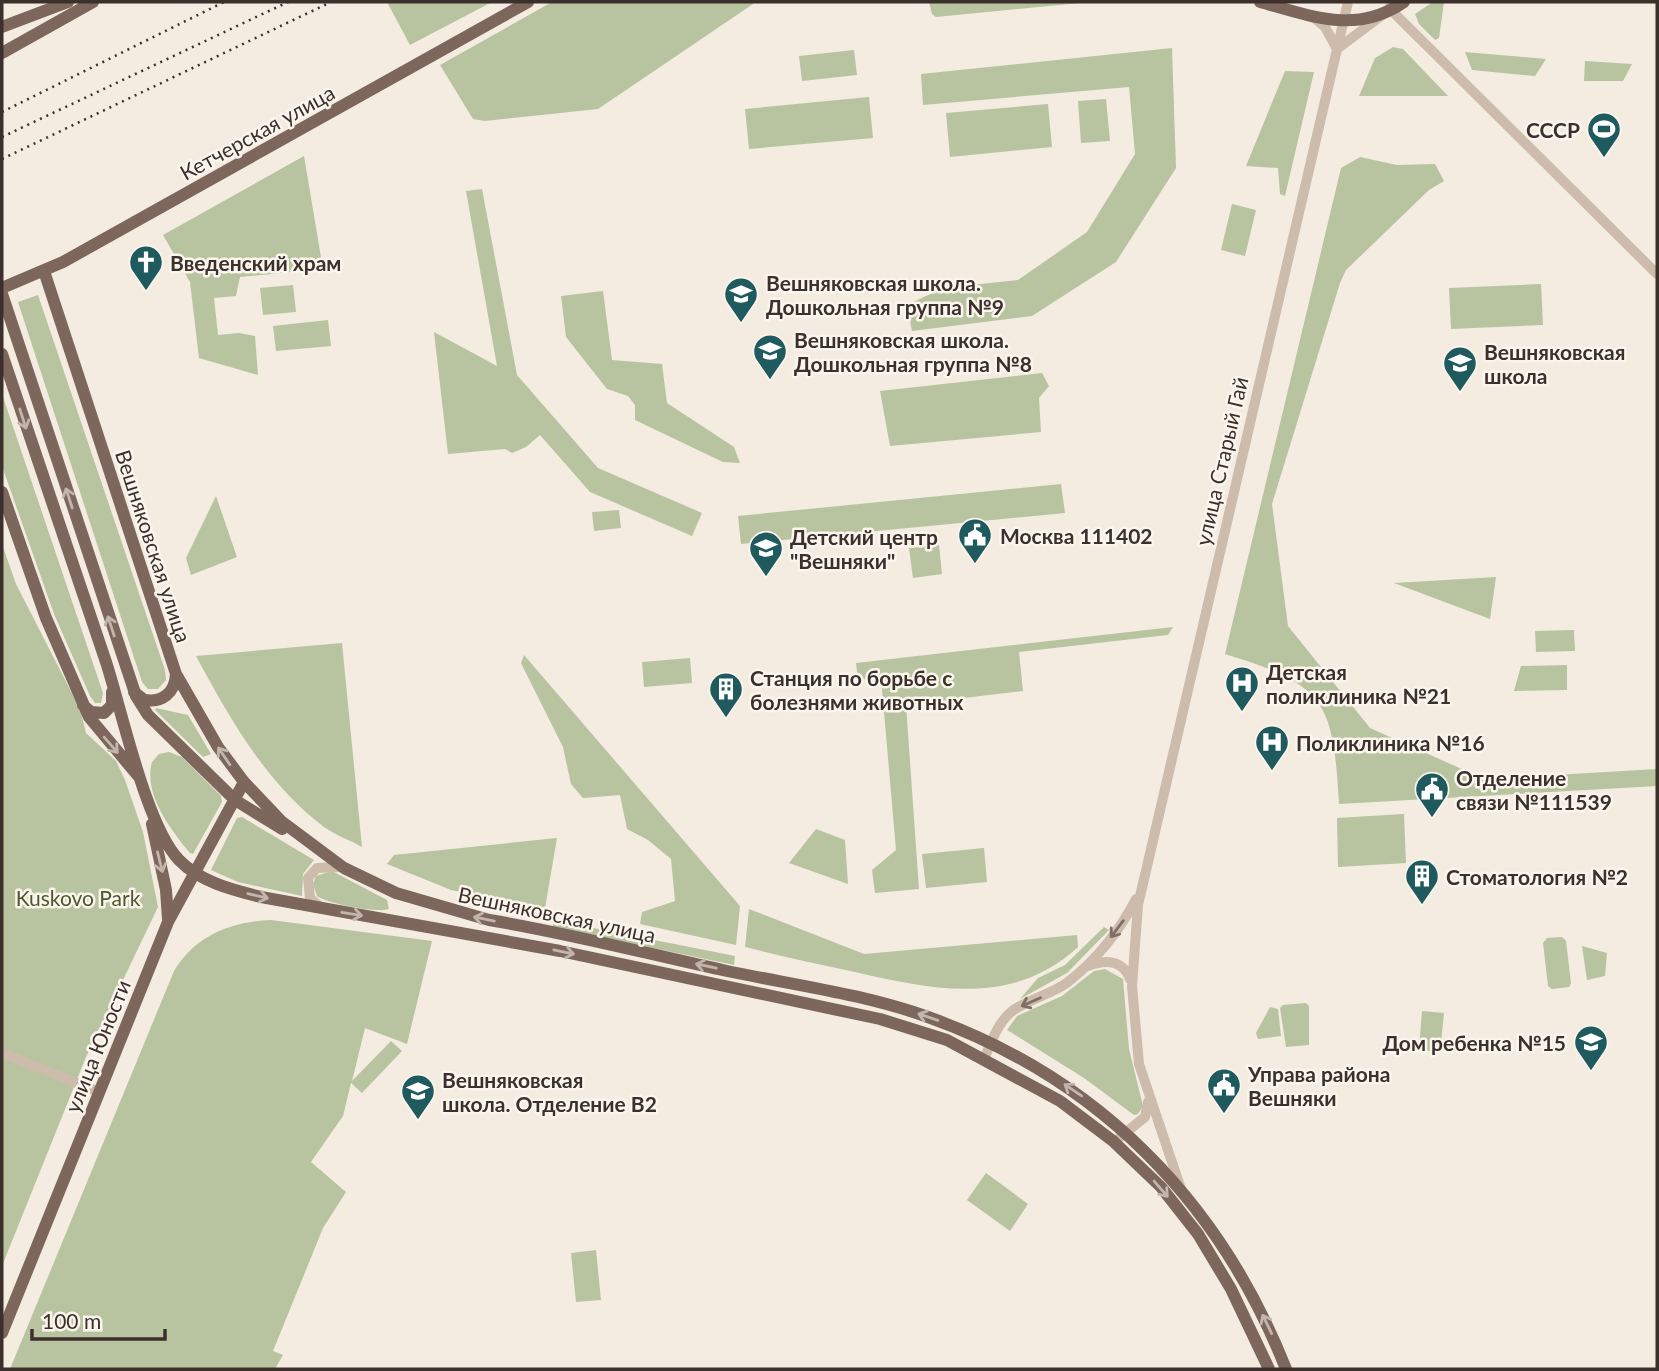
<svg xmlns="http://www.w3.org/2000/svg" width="1659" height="1371" font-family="Lato,sans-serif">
	<rect width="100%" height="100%" fill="#f4ebe1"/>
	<!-- green -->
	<path fill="#b8c4a0" d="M387 2H492L410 45Z
		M552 2H756L598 109 485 121 473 119 440 65Z
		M929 2H1090L936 17 932 14Z
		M1433 2H1444L1439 38 1435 40 1419 24 1415 14Z
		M1393 47 1403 49 1448 96H1359L1375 58Z
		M1172 48 1176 168 1116 262 1032 316 912 331 907 305 943 288 1018 280 1087 232 1135 154 1129 87 923 105 921 74Z
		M854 50 857 75 802 81 799 56Z
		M1465 52 1546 59 1535 76 1472 70Z
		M1585 61 1632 64 1623 81H1584Z
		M1285 71 1314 72 1285 196 1280 194 1278 168 1246 166Z
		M869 97 873 138 749 149 745 109Z
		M1106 99 1110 141 1081 143 1078 101Z
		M1048 104 1052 147 950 157 946 113Z
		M304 156 323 269 240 277 236 296 214 298 218 335 239 333 255 336 258 375 199 358 190 282 163 235Z
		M1360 157 1397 165 1435 164 1444 181 1429 190 1346 270 1340 283 1272 504 1288 626 1370 728 1484 779 1657 769V786L1339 804C1333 701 1326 685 1225 654L1341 168Z
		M482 189 517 375 598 468 702 513 692 536 590 492 540 435 526 447 512 453 505 449 448 454 434 332 497 366 466 191Z
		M1232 204 1256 210 1245 256 1221 250Z
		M1541 284 1543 325 1451 329 1449 288Z
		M293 285 296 312 263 315 260 288Z
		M603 291 612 360 662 364 667 403 734 447 740 463 723 462 635 420V405L628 396 607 389 566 337 561 296Z
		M38 295 165 670 166 680 158 689H148L142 682 18 302Z
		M328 320 331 346 276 351 273 326Z
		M1042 373 1049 386 1039 398 1041 432 890 446 880 391Z
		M2 394 103 693 101 703H95L90 696 54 614 2 466Z
		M1061 484 1065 513 741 544 738 516Z
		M216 496 237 557 191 575 186 558Z
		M619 510 621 528 594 531 592 512Z
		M2 544 16 584 80 709 86 733 116 761 125 780 143 832 158 907 86 1057 2 1266Z
		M939 545 942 574 913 578 909 548Z
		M1496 577 1490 619 1394 583Z
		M1173 627 1168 635 1019 652 1023 691 906 705 919 889 875 893 872 870 896 850 881 677 858 680 856 663Z
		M1574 630 1575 651 1536 652 1535 631Z
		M342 643 362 847C350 840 335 835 324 827 266 783 230 719 196 656Z
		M524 655 740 906 736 945 640 924 642 912 675 901 671 859 648 840 627 829 620 795 583 798 571 784 563 747 521 663Z
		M690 658 692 683 644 687 642 662Z
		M1567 665V690L1514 691 1521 666Z
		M156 708 188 715 211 754 203 757 155 710Z
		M169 752 182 757 221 796 222 802 193 854 190 853C171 830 143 794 152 762L159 754Z
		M1404 814 1406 863 1338 867 1337 818Z
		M242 817 314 860 303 874 302 896 238 882 211 870 237 818Z
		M816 829 845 840 848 884 789 863Z
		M557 838 545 908 451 890 387 864 394 855Z
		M984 848 987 882 926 888 922 854Z
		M332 871 387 900 389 909C377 913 328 904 317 896L313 884 316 876Z
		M749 909 864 954 1077 935 1078 947C1013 1007 933 990 855 972 818 964 781 956 745 947Z
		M271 920 432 941 407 1044 365 1028 352 1081 391 1041 402 1051 362 1093 351 1083 343 1116 311 1162 346 1192 323 1228 273 1351 283 1355 275 1369H10L174 971C196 935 231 922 271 920Z
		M553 920 735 956 734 965 553 927Z
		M1104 927 1109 930 1067 973 1020 999 1038 978 1065 965Z
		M1562 937 1566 941 1571 983 1569 987 1552 989 1548 986 1543 943 1547 938Z
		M1582 946 1607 953 1605 976 1587 980Z
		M1105 969 1123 979 1129 1049 1143 1106 1138 1114 1134 1115 1084 1078 1007 1030 1017 1016 1062 996 1094 971Z
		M1306 1003 1309 1006V1045L1286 1047 1280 1008 1283 1005Z
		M1270 1007 1278 1009 1281 1036 1258 1039 1256 1033Z
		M1422 1011 1444 1013 1440 1052 1419 1050Z
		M986 1173 1028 1204 1010 1231 967 1200Z
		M596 1250 601 1300 576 1302 571 1253Z"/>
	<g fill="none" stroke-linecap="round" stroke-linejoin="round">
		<!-- minor -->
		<path stroke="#cdbbac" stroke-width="10" d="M1389 8 1657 274
			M1313 17 1325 27 1337 49
			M1337 49 1381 16
			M320 907 310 898 308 878 317 868 340 867
			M1088 966C1106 959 1123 960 1130 979
			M2 1053 99 1092
			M984 1059C991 1043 997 1024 1011 1012 1027 999 1051 995 1068 982 1096 960 1120 930 1136 899
			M1120 1137 1145 1117 1148 1102
			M1182 1192 1139 1064 1132 986 1138 905 1348 2"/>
		<!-- major -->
		<path stroke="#7d675c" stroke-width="12" d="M1260 2C1311 16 1356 35 1404 2
			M2 27 68 2
			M2 53 93 2
			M44 271 176 674 218 747 244 782 281 821 344 868 396 893 489 920C569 933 648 954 727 971 794 985 864 994 928 1017 1099 1078 1220 1202 1286 1369
			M2 288 63 262 528 2
			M2 294 136 696 148 715 235 800 282 829
			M2 354C36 457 72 559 106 662 122 711 146 826 179 860 200 882 233 890 261 897L560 951 880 1019 947 1040 1060 1101 1113 1141 1161 1187 1198 1234 1231 1289 1269 1369
			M2 492 46 618 89 717 139 777
			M134 692 144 700C162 703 175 693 176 674
			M83 705 91 712 104 713 112 705V692
			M152 824 166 890 168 919
			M2 1333 168 922 244 782"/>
		<!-- tram -->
		<path stroke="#3b302b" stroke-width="2" d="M7 2H19"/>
		<!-- rail -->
		<path stroke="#3b302b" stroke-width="2.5" stroke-dasharray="2 5" stroke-linecap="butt" d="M2 112 224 2
			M2 137 288 2
			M2 159 331 2"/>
	</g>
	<!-- one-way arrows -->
	<defs><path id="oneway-shaft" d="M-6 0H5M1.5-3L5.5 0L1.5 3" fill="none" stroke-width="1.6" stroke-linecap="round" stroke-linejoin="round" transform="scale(1.75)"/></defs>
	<g stroke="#c2b5ac">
		<use href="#oneway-shaft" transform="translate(23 419) rotate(72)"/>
		<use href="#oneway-shaft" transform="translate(69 498) rotate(-108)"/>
		<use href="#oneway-shaft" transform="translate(111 626) rotate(-108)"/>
		<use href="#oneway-shaft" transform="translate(111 745) rotate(49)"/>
		<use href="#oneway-shaft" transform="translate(224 756) rotate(-124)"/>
		<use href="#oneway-shaft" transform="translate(160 862) rotate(76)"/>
		<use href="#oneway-shaft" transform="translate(258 896) rotate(13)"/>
		<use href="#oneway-shaft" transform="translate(352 914) rotate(9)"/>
		<use href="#oneway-shaft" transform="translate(484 919) rotate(-168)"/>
		<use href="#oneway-shaft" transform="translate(564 952) rotate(12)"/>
		<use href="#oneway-shaft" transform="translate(706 966) rotate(-168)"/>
		<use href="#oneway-shaft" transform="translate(928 1017) rotate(-161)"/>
		<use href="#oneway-shaft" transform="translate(1073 1090) rotate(-146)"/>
		<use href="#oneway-shaft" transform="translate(1161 1189) rotate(49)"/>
		<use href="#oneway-shaft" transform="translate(1267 1324) rotate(-116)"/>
	</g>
	<g stroke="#7d6f65">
		<use href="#oneway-shaft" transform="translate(1117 929) rotate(127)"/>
		<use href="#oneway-shaft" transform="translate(1031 1002) rotate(156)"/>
	</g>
	<!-- icons -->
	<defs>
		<g id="stadium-pin" transform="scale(1.75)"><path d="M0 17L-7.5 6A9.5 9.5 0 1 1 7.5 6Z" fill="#1f5a5e" stroke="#fbf5ee"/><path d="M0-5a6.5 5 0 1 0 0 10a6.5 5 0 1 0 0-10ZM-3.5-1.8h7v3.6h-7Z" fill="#fff"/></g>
		<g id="church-pin" transform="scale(1.75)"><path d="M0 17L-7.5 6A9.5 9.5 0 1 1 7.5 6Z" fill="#1f5a5e" stroke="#fbf5ee"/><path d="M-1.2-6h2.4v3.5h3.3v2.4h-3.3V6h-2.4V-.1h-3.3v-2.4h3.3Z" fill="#fff"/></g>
		<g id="school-pin" transform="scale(1.75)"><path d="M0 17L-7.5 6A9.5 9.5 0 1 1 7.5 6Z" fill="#1f5a5e" stroke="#fbf5ee"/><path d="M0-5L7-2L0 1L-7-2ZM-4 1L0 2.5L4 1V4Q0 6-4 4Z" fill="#fff"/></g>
		<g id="civic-pin" transform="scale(1.75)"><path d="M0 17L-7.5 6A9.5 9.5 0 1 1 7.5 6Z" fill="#1f5a5e" stroke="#fbf5ee"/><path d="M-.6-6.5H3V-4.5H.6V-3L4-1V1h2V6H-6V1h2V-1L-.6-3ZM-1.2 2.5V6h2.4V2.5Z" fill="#fff"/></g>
		<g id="hospital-pin" transform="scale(1.75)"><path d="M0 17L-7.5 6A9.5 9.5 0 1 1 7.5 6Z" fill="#1f5a5e" stroke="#fbf5ee"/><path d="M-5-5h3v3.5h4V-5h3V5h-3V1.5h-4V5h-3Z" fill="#fff"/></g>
		<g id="building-pin" transform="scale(1.75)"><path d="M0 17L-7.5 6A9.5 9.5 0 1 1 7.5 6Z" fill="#1f5a5e" stroke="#fbf5ee"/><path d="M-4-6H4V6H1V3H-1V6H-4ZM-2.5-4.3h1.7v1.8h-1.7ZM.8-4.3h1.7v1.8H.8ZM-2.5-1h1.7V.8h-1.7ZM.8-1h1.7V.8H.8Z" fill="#fff"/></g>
	</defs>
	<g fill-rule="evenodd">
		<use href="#stadium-pin" x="1604" y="129"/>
		<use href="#church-pin" x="146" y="262"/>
		<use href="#school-pin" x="741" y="294"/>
		<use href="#school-pin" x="770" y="351"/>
		<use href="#school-pin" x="1460" y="363"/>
		<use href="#civic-pin" x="975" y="535"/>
		<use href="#school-pin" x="766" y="548"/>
		<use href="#hospital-pin" x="1242" y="683"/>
		<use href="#building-pin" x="726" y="689"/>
		<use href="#hospital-pin" x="1272" y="742"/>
		<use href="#civic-pin" x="1432" y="789"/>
		<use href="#building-pin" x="1422" y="876"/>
		<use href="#school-pin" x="1591" y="1042"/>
		<use href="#civic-pin" x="1224" y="1085"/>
		<use href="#school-pin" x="418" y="1091"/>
	</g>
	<g text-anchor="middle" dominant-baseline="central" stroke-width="5" stroke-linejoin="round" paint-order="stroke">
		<!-- poi labels -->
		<g font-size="21" font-weight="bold" fill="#3b302b" stroke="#fbf5ee" text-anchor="start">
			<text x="1580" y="129" text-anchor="end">СССР</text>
			<text x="170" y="262">Введенский храм</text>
			<text x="766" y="282">Вешняковская школа.<tspan x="766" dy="24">Дошкольная группа №9</tspan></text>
			<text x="794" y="339">Вешняковская школа.<tspan x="794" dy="24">Дошкольная группа №8</tspan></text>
			<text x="1484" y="351">Вешняковская<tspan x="1484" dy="24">школа</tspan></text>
			<text x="1000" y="535">Москва 111402</text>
			<text x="790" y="536">Детский центр<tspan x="790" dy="24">"Вешняки"</tspan></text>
			<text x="1266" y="671">Детская<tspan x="1266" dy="24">поликлиника №21</tspan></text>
			<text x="750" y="677">Станция по борьбе с<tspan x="750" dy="24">болезнями животных</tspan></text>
			<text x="1296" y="742">Поликлиника №16</text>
			<text x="1456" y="777">Отделение<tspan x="1456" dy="24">связи №111539</tspan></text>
			<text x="1446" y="876">Стоматология №2</text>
			<text x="1566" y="1042" text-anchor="end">Дом ребенка №15</text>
			<text x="1248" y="1073">Управа района<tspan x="1248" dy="24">Вешняки</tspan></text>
			<text x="442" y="1079">Вешняковская<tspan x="442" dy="24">школа. Отделение В2</tspan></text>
		</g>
		<!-- street labels -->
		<g font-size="21" fill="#3b302b" stroke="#fbf5ee">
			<text transform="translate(257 132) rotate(-29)">Кетчерская улица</text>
			<text transform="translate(1221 461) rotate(-77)">улица Старый Гай</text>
			<text transform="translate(154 546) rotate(72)">Вешняковская улица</text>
			<text transform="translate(557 914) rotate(12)">Вешняковская улица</text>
			<text transform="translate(97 1046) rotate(-68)">улица Юности</text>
		</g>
		<!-- park labels -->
		<g font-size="21" fill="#4a5a2e" stroke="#fbf5ee">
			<text x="78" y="897">Kuskovo Park</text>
		</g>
	</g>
	<!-- border -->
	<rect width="1659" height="1371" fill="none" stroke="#3b302b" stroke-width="7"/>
	<!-- scale -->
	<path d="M32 1329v10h133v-10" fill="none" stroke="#3b302b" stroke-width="3.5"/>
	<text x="42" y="1329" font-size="21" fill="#3b302b" stroke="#fbf5ee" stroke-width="5" paint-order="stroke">100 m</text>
</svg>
